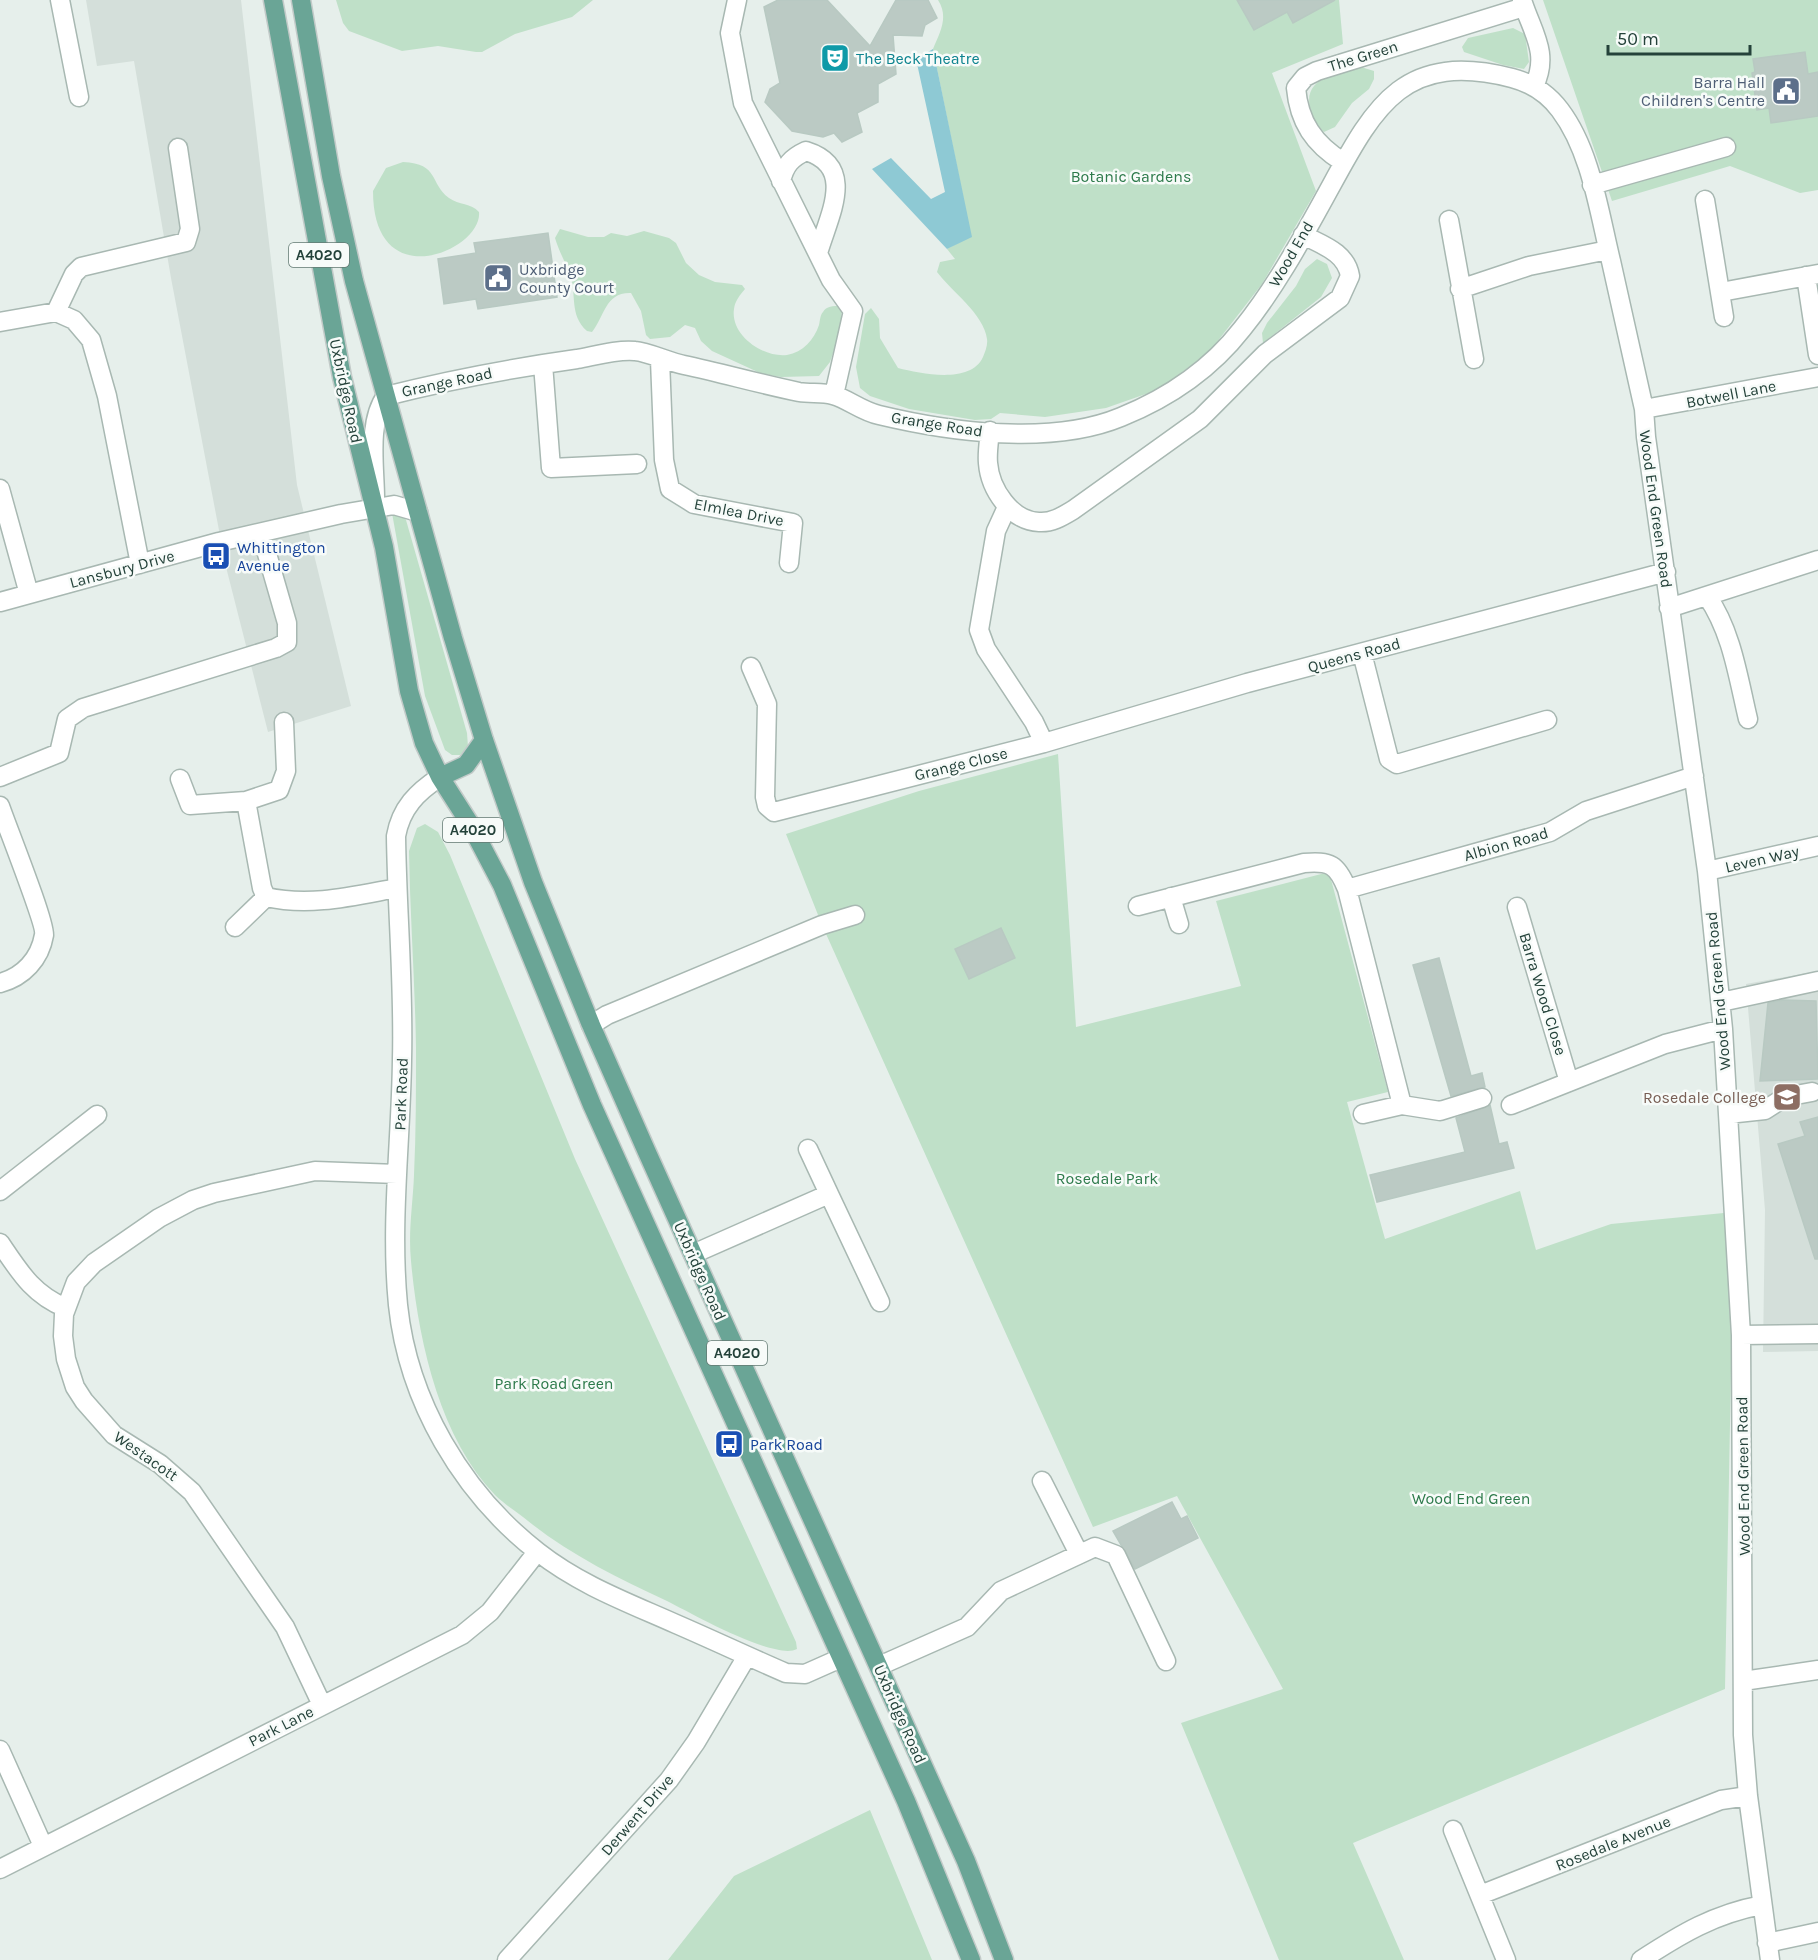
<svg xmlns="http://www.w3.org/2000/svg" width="1818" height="1960" font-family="Karla,sans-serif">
	<rect width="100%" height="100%" fill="#e6efeb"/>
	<!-- built -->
	<path fill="#d4dfda" d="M86 0H241L297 485 351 706 268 732 226 567 171 278 134 61 97 66Z
		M1818 971V1351L1763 1352 1765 1210 1746 984Z"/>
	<!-- green -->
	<path fill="#bfe0c8" d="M336 0H593L572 17 515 34 482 52H476L438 46 402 51 357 34 349 31 343 23Z
		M938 0H1339L1343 44 1272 73 1316 191 1262 284 1210 351 1160 389 1106 408 1045 417 1000 413 991 419 975 420 909 409 870 396 860 388 856 367 865 314 871 308 879 319 880 338 898 368C922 374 971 384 983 357 985 352 988 345 987 339 984 314 951 291 937 272L940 262 955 259 947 249 971 236 933 49C940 32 949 17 938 0Z
		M1543 0H1818V190L1800 193 1730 166 1612 201Z
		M1513 28 1525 34 1529 62 1524 69 1503 65 1464 52 1462 47 1468 38Z
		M1361 67 1374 71V79L1369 89 1352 103 1335 127 1324 132C1317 126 1312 117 1310 108 1303 77 1338 73 1361 67Z
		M403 162C440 164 429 183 449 198 459 205 471 203 479 212 483 250 373 298 373 191L386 168Z
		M560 229 588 237H604L611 233 627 236 644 231 669 238 676 243 686 263 699 275 715 282 742 285 745 289C740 295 735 301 734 309 730 335 763 358 787 355 803 352 814 340 819 325 820 321 820 315 823 312 826 306 834 306 839 306L842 310 839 335 830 362 819 376 781 377 760 373 712 351 701 341 695 328 685 325 670 337 650 339 646 335 641 311 631 293C605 292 605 316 592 332L587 331C569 315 577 295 570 274 565 262 559 251 555 238Z
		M1317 259 1327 264 1332 278 1321 297 1263 343 1262 333 1267 323 1296 286 1305 269Z
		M392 513 403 514 406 520 467 733 468 747 460 755H452L445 750 425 696Z
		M1058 754 1076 1027 1241 986 1216 901 1329 872 1388 1092 1347 1102 1385 1239 1520 1191 1536 1250 1611 1224 1734 1212 1725 1689 1353 1843 1404 1960H1279L1181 1723 1283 1689 1177 1496 1093 1527 822 925 786 834 919 791Z
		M425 824 438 832 450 855 575 1159 796 1642 797 1649C775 1661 691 1613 667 1601 615 1577 567 1553 523 1517 514 1510 503 1503 495 1495 439 1437 418 1339 411 1261 408 1232 413 1203 414 1175 416 1133 416 1090 416 1048 415 982 410 916 409 851L417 828Z
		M870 1810 932 1960H668L734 1876Z"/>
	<!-- water -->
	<path fill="#8ec9d4" d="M933 49 972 237 947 249 872 169 891 158 931 199 945 192 916 59Z"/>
	<!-- building -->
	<path fill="#bbcac4" stroke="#b8c9c2" stroke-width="1.5" d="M778 0H827L870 46 896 0H928L937 18 925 25 922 36 893 35 896 74 878 84V102L857 113 862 132 842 142 834 133 823 137 792 131 765 102 770 89 780 83 764 7Z
		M1237 0H1335L1293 23 1287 12 1254 30Z
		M1805 52 1808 74 1818 72V116L1771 123 1769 108 1757 110 1752 73 1755 72 1753 59Z
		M548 233 557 297 478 309 476 299 444 304 438 259 476 253 474 243Z
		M1001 928 1015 958 969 979 955 949Z
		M1439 958 1471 1076 1482 1073 1485 1087 1451 1096 1413 965Z
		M1783 1000 1816 1001 1818 1079 1760 1081 1768 1003Z
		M1490 1105 1499 1144 1507 1142 1514 1168 1377 1202 1370 1175 1465 1152 1456 1118Z
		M1818 1117V1259H1815L1778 1144 1805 1136 1800 1122Z
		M1172 1502 1181 1519 1187 1516 1198 1538 1135 1569 1113 1531Z"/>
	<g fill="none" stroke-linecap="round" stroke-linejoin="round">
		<!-- minor casing -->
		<g stroke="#a8b8b2" stroke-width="21">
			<path id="minor" d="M60 0 79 97
				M737 0 730 33 743 103 831 280 853 311 834 395
				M1522 0C1532 32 1550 53 1534 86
				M1343 162C1314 144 1299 122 1296 88L1305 77 1317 71 1524 7
				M781 181C785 165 791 158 806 151 857 167 829 215 818 253
				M1592 185 1726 147
				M1705 200 1724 317
				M1449 220 1474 359
				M1806 276 1818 355
				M1460 289 1529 266 1608 250
				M1721 292 1818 274
				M56 312 74 274 81 267 186 242 190 229 178 148
				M0 322 56 312 74 320 91 340 107 396 140 564
				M660 360 664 460 670 489 694 504 793 523 789 563
				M543 364 551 468 637 464
				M1644 409 1818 377
				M990 431C989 441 987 453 988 463 990 489 1011 521 1039 522 1052 523 1063 516 1073 510L1200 419 1265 354 1340 298 1350 276C1346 252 1322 245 1303 235
				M0 489 29 594
				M375 498C375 468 367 422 386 396 449 380 513 368 577 359 594 356 618 349 635 351 648 352 669 362 684 365 722 373 760 384 799 392 810 394 822 392 833 395 848 399 861 411 879 415 950 432 1051 446 1121 417 1168 398 1210 370 1242 329 1277 286 1304 235 1331 186 1376 103 1406 51 1512 78 1531 83 1548 94 1560 110 1591 151 1599 212 1611 261 1622 311 1633 360 1644 409L1646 437 1707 871 1723 1029 1741 1335 1743 1735 1748 1796 1770 1960
				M1007 507 996 531 979 630 986 649 1034 722 1044 743
				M1707 596C1732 632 1738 677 1748 719
				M0 602 219 542 341 514 394 505 418 512
				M1669 608 1818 560
				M1362 653 1389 759 1397 764 1547 720
				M751 667 767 704 765 797 767 806 774 812 1044 743 1247 683 1666 572
				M0 777 59 753 67 719 83 708 276 648 287 642V623L261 533
				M440 777C417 792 401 808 396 836 397 911 404 985 402 1060 401 1141 390 1223 398 1305 408 1401 462 1493 538 1552 580 1585 629 1603 676 1624 713 1640 749 1657 786 1673L805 1674 841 1658
				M180 779 190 805 246 801
				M0 806C6 824 46 924 44 935 40 959 23 977 0 983
				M1707 871 1818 846
				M1347 889 1550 832 1586 811 1694 776
				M266 897 262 888 246 801 279 790 286 771 284 722
				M1171 897 1179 924
				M1138 906 1304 863C1330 861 1337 864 1347 889L1402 1105
				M1517 907 1569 1082
				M235 927 266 897C311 907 353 896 397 888
				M1721 1002 1818 981
				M591 1025 607 1015 822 925 855 915
				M1511 1105 1665 1044 1723 1029
				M1363 1114 1402 1105 1440 1111 1482 1098
				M1728 1114 1765 1110 1785 1097 1812 1092
				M808 1149 829 1194
				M0 1191 97 1115
				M0 1243C19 1271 33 1295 66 1308
				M693 1254 829 1194 880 1302
				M1741 1335 1818 1334
				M1042 1481 1079 1554
				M879 1666 967 1627 1001 1591 1095 1547 1116 1555 1166 1661
				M1743 1681 1818 1670
				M322 1705 285 1627 192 1492 160 1464 114 1435 84 1401 75 1387 66 1359 63 1336 64 1314 76 1282 94 1263 159 1218 193 1200 214 1193 315 1171 397 1174
				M0 1750 43 1846
				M1453 1830 1506 1960
				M0 1869 462 1635 490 1612 537 1552
				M1480 1895 1721 1800 1748 1796
				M1767 1943 1818 1932
				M507 1960 669 1780 696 1742 747 1656
				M1641 1960C1681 1934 1714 1914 1762 1905"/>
		</g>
		<!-- major casing -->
		<g stroke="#c2cac8" stroke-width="21">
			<path id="major" d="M273 0 342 377 384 547 409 691 424 743 440 777 470 824 502 885 592 1105 906 1801 971 1960
				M301 0 331 176 354 281 453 638 484 740 533 882 591 1025 646 1150 966 1861 1004 1960
				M440 777 466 765 484 740"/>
		</g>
		<!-- minor -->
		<use href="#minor" stroke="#fff" stroke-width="18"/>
		<!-- major -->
		<use href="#major" stroke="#6aa596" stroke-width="18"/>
	</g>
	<!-- icons -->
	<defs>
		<g id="theatre-square" transform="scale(1.5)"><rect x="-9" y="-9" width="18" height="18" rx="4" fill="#0f9aa8" stroke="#f7fbf9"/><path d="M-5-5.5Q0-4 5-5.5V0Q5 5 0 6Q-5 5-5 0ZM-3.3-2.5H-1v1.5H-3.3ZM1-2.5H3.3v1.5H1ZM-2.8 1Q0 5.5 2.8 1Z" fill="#fff"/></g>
		<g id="civic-square" transform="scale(1.5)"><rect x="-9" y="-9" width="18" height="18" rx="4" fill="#5c6f8a" stroke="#f7fbf9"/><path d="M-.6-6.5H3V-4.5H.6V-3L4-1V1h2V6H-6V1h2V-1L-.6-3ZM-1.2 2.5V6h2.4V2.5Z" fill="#fff"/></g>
		<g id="bus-square" transform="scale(1.5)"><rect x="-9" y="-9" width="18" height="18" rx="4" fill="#1a4fb4" stroke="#f7fbf9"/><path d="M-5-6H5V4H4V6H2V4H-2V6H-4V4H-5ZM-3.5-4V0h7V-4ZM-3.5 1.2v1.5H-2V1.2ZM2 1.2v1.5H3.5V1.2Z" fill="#fff"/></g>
		<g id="school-square" transform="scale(1.5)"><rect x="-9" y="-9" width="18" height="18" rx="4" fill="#8d6e63" stroke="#f7fbf9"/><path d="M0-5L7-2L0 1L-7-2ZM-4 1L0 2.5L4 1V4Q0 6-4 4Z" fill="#fff"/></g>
	</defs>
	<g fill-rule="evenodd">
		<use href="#theatre-square" x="835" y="58"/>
		<use href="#civic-square" x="1786" y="91"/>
		<use href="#civic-square" x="498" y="278"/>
		<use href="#bus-square" x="216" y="556"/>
		<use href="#school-square" x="1787" y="1097"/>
		<use href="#bus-square" x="729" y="1444"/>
	</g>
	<g text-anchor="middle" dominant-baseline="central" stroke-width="5" stroke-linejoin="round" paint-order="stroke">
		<!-- shield labels -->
		<g fill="#f7fbf9" stroke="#637a73" stroke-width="1.5">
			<rect x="289" y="243" width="60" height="24" rx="4.5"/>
			<rect x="443" y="818" width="60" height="24" rx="4.5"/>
			<rect x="707" y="1341" width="60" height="24" rx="4.5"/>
		</g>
		<g font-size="15" font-weight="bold" fill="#24423a">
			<text x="319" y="255">A4020</text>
			<text x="473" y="830">A4020</text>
			<text x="737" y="1353">A4020</text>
		</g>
		<!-- street labels -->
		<g font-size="16" fill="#24423a" stroke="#f7fbf9">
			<text transform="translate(1363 56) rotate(-17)">The Green</text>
			<text transform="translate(1291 254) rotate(-60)">Wood End</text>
			<text transform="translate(447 382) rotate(-12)">Grange Road</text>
			<text transform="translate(346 391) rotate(78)">Uxbridge Road</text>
			<text transform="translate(1731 394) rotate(-11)">Botwell Lane</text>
			<text transform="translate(937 424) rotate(9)">Grange Road</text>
			<text transform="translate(1656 509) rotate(82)">Wood End Green Road</text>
			<text transform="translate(739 512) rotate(11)">Elmlea Drive</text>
			<text transform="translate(122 569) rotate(-15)">Lansbury Drive</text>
			<text transform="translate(1354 655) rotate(-15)">Queens Road</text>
			<text transform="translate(961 764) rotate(-14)">Grange Close</text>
			<text transform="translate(1506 844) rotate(-16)">Albion Road</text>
			<text transform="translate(1762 859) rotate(-13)">Leven Way</text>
			<text transform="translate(1718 991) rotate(-95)">Wood End Green Road</text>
			<text transform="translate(1543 994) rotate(73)">Barra Wood Close</text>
			<text transform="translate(401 1094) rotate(-88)">Park Road</text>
			<text transform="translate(700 1271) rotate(66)">Uxbridge Road</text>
			<text transform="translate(146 1456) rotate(35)">Westacott</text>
			<text transform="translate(1743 1476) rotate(-91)">Wood End Green Road</text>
			<text transform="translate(900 1714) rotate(66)">Uxbridge Road</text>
			<text transform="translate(281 1726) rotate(-27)">Park Lane</text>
			<text transform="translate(637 1815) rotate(-49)">Derwent Drive</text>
			<text transform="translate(1613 1843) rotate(-22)">Rosedale Avenue</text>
		</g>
		<!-- culture labels -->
		<g font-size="16" fill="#0d838f" stroke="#f7fbf9" text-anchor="start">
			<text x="856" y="58">The Beck Theatre</text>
		</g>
		<!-- service labels -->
		<g font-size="16" fill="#4e5e75" stroke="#f7fbf9" text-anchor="end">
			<text x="1765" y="82">Barra Hall<tspan x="1765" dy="18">Children's Centre</tspan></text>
			<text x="519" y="269" text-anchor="start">Uxbridge<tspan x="519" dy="18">County Court</tspan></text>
		</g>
		<!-- park labels -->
		<g font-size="16" fill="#2d7a4b" stroke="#f7fbf9">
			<text x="1131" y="176">Botanic Gardens</text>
			<text x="1107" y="1178">Rosedale Park</text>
			<text x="554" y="1383">Park Road Green</text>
			<text x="1471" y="1498">Wood End Green</text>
		</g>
		<!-- transit labels -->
		<g font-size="16" fill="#164399" stroke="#f7fbf9" text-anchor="start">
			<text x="237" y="547">Whittington<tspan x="237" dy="18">Avenue</tspan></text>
			<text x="750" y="1444">Park Road</text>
		</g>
		<!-- education labels -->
		<g font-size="16" fill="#785e54" stroke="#f7fbf9" text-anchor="end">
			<text x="1766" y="1097">Rosedale College</text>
		</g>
	</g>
	<!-- scale -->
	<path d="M1608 45v9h142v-9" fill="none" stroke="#24423a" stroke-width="3"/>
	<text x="1617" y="45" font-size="18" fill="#24423a" stroke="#f7fbf9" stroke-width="4.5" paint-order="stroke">50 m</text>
</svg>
